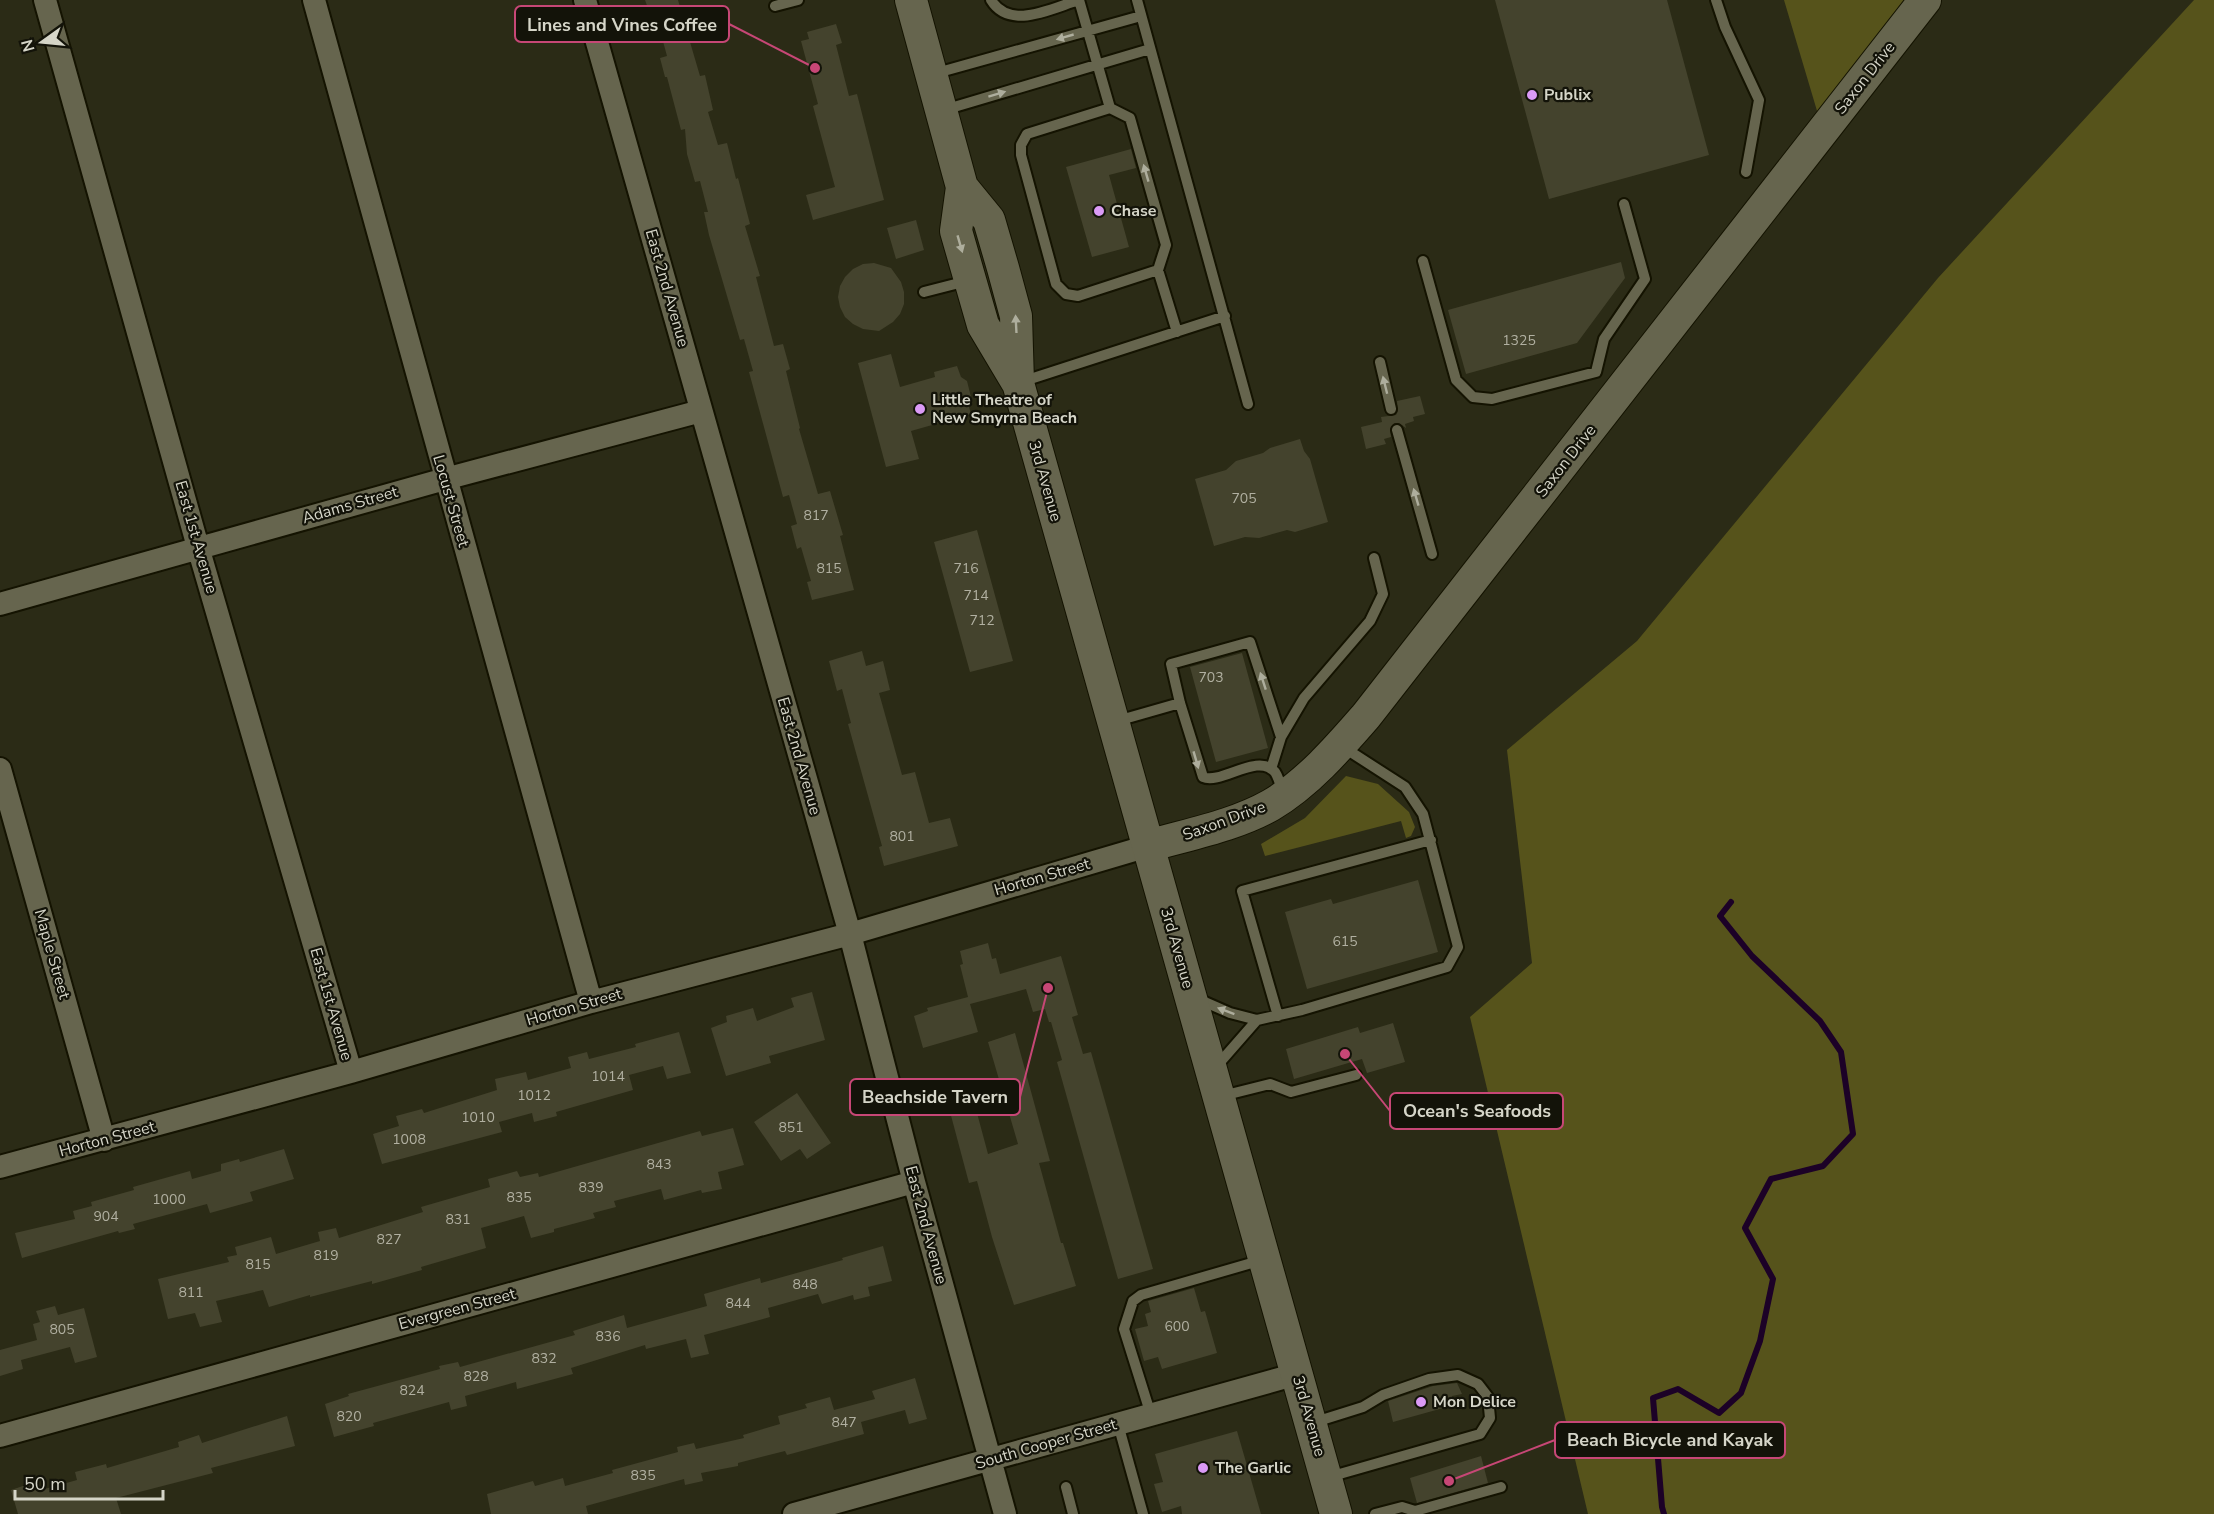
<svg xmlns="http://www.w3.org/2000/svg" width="2214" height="1514" font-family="'Nunito Sans',sans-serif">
	<rect width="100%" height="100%" fill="#2b2b16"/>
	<!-- green -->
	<path fill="#56531b" d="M1784 0H1925L1823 131Z
		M2194 0H2214V1514H1588L1470 1017 1532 963 1507 750 1637 641 1938 278Z
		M1346 776 1378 784 1409 812 1415 827 1411 836 1406 838 1401 821 1265 856 1261 844 1305 818Z"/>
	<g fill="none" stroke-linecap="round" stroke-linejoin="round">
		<!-- stream -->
		<path stroke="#1c0127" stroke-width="6" d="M1664 1514 1662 1507 1653 1398 1678 1389 1719 1413 1741 1393 1760 1341 1773 1279 1745 1228 1771 1179 1823 1166 1853 1134 1841 1052 1820 1021 1752 956 1720 916 1731 902"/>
	</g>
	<!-- building -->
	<path fill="#44432d" d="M645 0H678L685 24 702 20 706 36 690 42 700 76 705 75 713 110 708 112 718 145 727 143 736 179 738 178 750 224 745 226 760 276 756 277 774 346 783 344 790 369 786 371 800 428 799 429 818 494 830 491 843 535 840 536 854 590 812 600 807 582 811 581 801 547 797 549 791 526 797 524 789 495 783 497 749 372 753 371 744 339 740 340 709 235 704 212H708L700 181 695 182 687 154 685 129 681 130 667 77H665L660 58 667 56 658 23 654 25Z
		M1495 0H1667L1709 155 1549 199Z
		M836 24 842 43 836 45 849 96 857 94 884 200 813 220 806 195 835 187 813 106 818 104 801 41 809 39 807 32Z
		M1131 149 1136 168 1109 175 1129 247 1092 257 1066 167Z
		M916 220 924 250 896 259 887 228Z
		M1621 262 1625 278 1577 343 1466 374 1448 310Z
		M874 263 891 268 901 282 904 292V304L900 314 893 322 879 331 863 329 853 324 845 317 840 307 838 297 840 286 845 277 853 269 863 264Z
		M891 354 900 387 935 377 934 372 957 366 961 377 967 381 971 397 968 403 971 414 911 431 919 459 886 467 858 363Z
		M1420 396 1425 414 1413 417 1414 421 1405 424 1406 428 1399 423H1394L1390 429 1391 437 1384 439 1386 444 1366 449 1361 427 1382 422 1381 417 1396 415 1398 411 1397 401Z
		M1300 439 1304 451 1310 459 1328 522 1295 532 1287 530 1259 538 1245 537 1214 546 1195 479 1226 470 1236 461 1263 453 1270 448Z
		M977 530 1013 661 970 672 934 542Z
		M862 651 866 666 883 661 890 690 879 693 902 775 915 772 929 823 950 818 958 846 884 866 879 847 882 846 848 724 851 723 842 689 837 691 829 661Z
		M1242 653 1268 748 1216 762 1190 667Z
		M1418 880 1438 952 1307 989 1285 912 1331 899 1333 904Z
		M988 943 992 959 996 958 1000 974 1061 956 1078 1015 1072 1017 1083 1054 1091 1052 1153 1269 1118 1279 1057 1062 1062 1060 1051 1022H1049L1045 1009 1033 1012 1026 989 970 1004 978 1032 923 1048 914 1016 928 1011 927 1008 968 997 960 965 963 964 960 951Z
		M812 992 825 1040 769 1056 771 1063 726 1076 711 1028 727 1022 726 1016 753 1008 757 1021 794 1007 791 998Z
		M1393 1023 1405 1062 1367 1073 1362 1059 1294 1079 1286 1049 1358 1027 1360 1033Z
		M679 1032 691 1073 667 1079 663 1066 629 1075 633 1090 556 1112 557 1116 534 1122 532 1113 499 1122 502 1132 382 1164 373 1134 399 1126 396 1116 422 1109 424 1113 497 1090 495 1079 526 1072 528 1080 571 1068 568 1057 587 1052 589 1059 636 1047 635 1044Z
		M1015 1033 1050 1161 1039 1163 1061 1243H1063L1076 1286 1014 1305 992 1237 977 1181 969 1183 945 1093 970 1087 988 1154 1018 1144 988 1042Z
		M797 1093 831 1143 807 1159 800 1149 781 1161 754 1122Z
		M733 1128 744 1165 718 1172 722 1189 702 1193 701 1190 664 1200 661 1189 614 1201 616 1207 593 1213 595 1218 554 1229V1232L531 1238 524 1216 481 1228 486 1248 421 1267 422 1270 372 1284V1281L310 1297V1295L269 1307 263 1290 216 1301 222 1322 200 1327 195 1313 168 1319 158 1279 229 1262 227 1257 237 1255 235 1247 271 1237 276 1254 320 1241 318 1232 336 1228 339 1238 423 1212 421 1207 490 1187 488 1179 517 1171 520 1177 538 1173 539 1177 700 1131 702 1136Z
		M284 1149 294 1179 250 1192 253 1201 210 1213 207 1204 133 1224 135 1229 119 1233 118 1231 22 1258 15 1233 75 1219 73 1211 92 1206 91 1202 134 1190 133 1187 190 1171 192 1179 221 1171V1164L239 1159 240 1162Z
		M883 1246 892 1281 868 1287 870 1296 854 1300 853 1295 822 1304 818 1294 768 1308 770 1317 704 1335 709 1354 691 1358 686 1339 646 1349 645 1345 571 1368 573 1374 517 1389 516 1382 465 1396 467 1406 451 1410 449 1402 373 1423 374 1426 334 1437 325 1404 349 1396 348 1394 440 1369 439 1366 458 1362 460 1367 575 1335 573 1331 624 1315 627 1328 707 1306 704 1294 760 1278 761 1283 843 1260 842 1258Z
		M1194 1288 1201 1312 1205 1311 1217 1353 1162 1369 1158 1357 1144 1361 1135 1329 1148 1326 1145 1314 1151 1312 1148 1301Z
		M55 1306 58 1315 84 1308 97 1357 75 1363 70 1347 21 1360 23 1369 0 1376V1350L37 1340 33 1324 40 1322 36 1311Z
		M915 1378 927 1419 909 1424 905 1410 861 1422 864 1434 787 1455 785 1451 738 1463V1466L701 1473 703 1481 685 1485 684 1479 586 1506 588 1514H491L487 1494 533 1481 535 1486 563 1478 565 1486 613 1473 612 1470 678 1452 677 1447 694 1443 696 1449 744 1438 743 1435 780 1424 778 1416 807 1408 805 1404 830 1397 834 1410 875 1399 872 1391Z
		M1457 1383 1462 1394 1452 1396 1454 1405 1393 1422 1388 1401 1433 1386Z
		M287 1416 295 1446 211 1468 213 1473 116 1498 121 1514H18L11 1490 38 1481 41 1490 77 1480 75 1472 106 1464 107 1468 179 1447 178 1442 199 1435 202 1443Z
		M1237 1431 1261 1514H1182L1181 1506 1162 1512 1154 1484 1163 1482 1155 1454Z
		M1481 1456 1488 1483 1417 1503 1410 1478Z"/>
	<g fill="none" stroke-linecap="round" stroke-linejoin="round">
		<!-- lane casing -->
		<g stroke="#141301" stroke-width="14">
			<path id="lane" d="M991 0C1010 31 1052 8 1079 0
				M1079 0 1110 108 1027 134 1021 145V155L1056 284 1066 294 1078 296 1158 270 1177 332
				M1137 0 1248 404
				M1716 0 1725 27 1759 100 1746 172
				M775 6 798 0
				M933 74 1141 16
				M1110 108 1130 118 1166 245 1158 270
				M944 110 1150 49
				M1423 261 1456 380 1473 397 1492 399 1596 372 1604 339 1645 279 1624 204
				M924 292 967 281
				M1380 362 1391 409
				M1021 382 1225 316
				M1397 430 1432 554
				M1117 721 1180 703
				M1281 737 1250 642 1171 664 1180 703 1203 777C1221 785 1258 752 1275 772 1279 778 1281 787 1283 794
				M1271 769 1281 737 1304 698 1370 621 1383 594 1374 558
				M1198 999 1230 1013 1257 1020 1215 1068
				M1278 1016 1242 891 1431 840
				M1257 1020 1302 1010 1447 967 1458 947 1423 814 1405 787 1343 747
				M1222 1096 1270 1084 1291 1092 1356 1075
				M1151 1415 1124 1329 1133 1301 1141 1295 1262 1260
				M1312 1423 1363 1407 1383 1395 1429 1379 1458 1375 1478 1384 1488 1397 1490 1418 1480 1434 1329 1477
				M1118 1424 1143 1514
				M1066 1487 1073 1514
				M1375 1514 1402 1507 1415 1511 1501 1487"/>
		</g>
		<!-- street casing -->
		<g stroke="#141301" stroke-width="26">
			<path id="street" d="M45 0 198 547 351 1072
				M314 0 591 1002
				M585 0 850 934 914 1182 1005 1514
				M0 604 445 479 701 411
				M0 769 104 1140
				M0 1167 351 1072 591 1002 850 934 1148 846
				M0 1436 914 1182
				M794 1514 1297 1374"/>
		</g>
		<!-- secondary casing -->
		<g stroke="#141301" stroke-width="34">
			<path id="secondary" d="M911 0 962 187 989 220 1003 268 1016 316 1018 383 1336 1514
				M962 187 956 231 983 325 1017 382
				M1148 846C1189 834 1234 826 1271 805 1308 783 1339 747 1366 716L1925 0"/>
		</g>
		<!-- lane -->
		<use href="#lane" stroke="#66654e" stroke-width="10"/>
		<!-- street -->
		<use href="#street" stroke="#66654e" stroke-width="22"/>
		<!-- secondary -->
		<use href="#secondary" stroke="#66654e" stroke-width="32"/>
	</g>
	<!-- one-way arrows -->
	<defs><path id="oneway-solid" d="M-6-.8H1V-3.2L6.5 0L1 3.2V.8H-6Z" transform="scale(1.5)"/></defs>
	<g fill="#aeae9d">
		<use href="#oneway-solid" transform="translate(1065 37) rotate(164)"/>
		<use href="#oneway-solid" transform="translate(997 94) rotate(-17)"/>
		<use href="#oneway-solid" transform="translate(1146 173) rotate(-106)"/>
		<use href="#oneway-solid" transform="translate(960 244) rotate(74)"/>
		<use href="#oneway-solid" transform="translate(1016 324) rotate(-93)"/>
		<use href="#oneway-solid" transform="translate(1385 385) rotate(-104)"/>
		<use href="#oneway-solid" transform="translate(1416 497) rotate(-106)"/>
		<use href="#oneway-solid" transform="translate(1263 681) rotate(-108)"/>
		<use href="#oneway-solid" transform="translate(1196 760) rotate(74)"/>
		<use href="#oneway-solid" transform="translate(1226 1011) rotate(-159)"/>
	</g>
	<!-- markers -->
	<g fill="#db9af6" stroke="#131309" stroke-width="2">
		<circle cx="1532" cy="95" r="6"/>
		<circle cx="1099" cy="211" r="6"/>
		<circle cx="920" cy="409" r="6"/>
		<circle cx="1421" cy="1402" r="6"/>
		<circle cx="1203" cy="1468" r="6"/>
	</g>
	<g text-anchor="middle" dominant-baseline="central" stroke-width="4.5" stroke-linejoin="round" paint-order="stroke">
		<!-- number labels -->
		<g font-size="14" fill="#b1b0a1">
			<text x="1519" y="340">1325</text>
			<text x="1244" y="498">705</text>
			<text x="816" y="515">817</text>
			<text x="829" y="568">815</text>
			<text x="966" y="568">716</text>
			<text x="976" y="595">714</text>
			<text x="982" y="620">712</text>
			<text x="1211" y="677">703</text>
			<text x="902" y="836">801</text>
			<text x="1345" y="941">615</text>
			<text x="608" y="1076">1014</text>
			<text x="534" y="1095">1012</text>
			<text x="478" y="1117">1010</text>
			<text x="791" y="1127">851</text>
			<text x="409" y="1139">1008</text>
			<text x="659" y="1164">843</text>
			<text x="591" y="1187">839</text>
			<text x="519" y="1197">835</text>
			<text x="169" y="1199">1000</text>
			<text x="106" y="1216">904</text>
			<text x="458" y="1219">831</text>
			<text x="389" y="1239">827</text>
			<text x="326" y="1255">819</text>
			<text x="258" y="1264">815</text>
			<text x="805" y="1284">848</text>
			<text x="191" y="1292">811</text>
			<text x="738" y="1303">844</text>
			<text x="1177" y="1326">600</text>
			<text x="62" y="1329">805</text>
			<text x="608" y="1336">836</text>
			<text x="544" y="1358">832</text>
			<text x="476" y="1376">828</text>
			<text x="412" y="1390">824</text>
			<text x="349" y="1416">820</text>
			<text x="844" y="1422">847</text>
			<text x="643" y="1475">835</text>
		</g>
		<!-- street labels -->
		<g font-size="16" fill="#d5d5c8" stroke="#131309">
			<text transform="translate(1865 78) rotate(-52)">Saxon Drive</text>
			<text transform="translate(667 288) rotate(74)">East 2nd Avenue</text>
			<text transform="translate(1566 461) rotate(-52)">Saxon Drive</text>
			<text transform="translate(1045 481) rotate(74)">3rd Avenue</text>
			<text transform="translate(451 501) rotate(74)">Locust Street</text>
			<text transform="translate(350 505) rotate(-16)">Adams Street</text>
			<text transform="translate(196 537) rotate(74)">East 1st Avenue</text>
			<text transform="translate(799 756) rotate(74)">East 2nd Avenue</text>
			<text transform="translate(1224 821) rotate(-20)">Saxon Drive</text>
			<text transform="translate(1042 877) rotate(-16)">Horton Street</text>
			<text transform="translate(1177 948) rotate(74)">3rd Avenue</text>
			<text transform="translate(52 954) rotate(74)">Maple Street</text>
			<text transform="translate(331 1004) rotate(74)">East 1st Avenue</text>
			<text transform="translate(574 1007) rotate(-16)">Horton Street</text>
			<text transform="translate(107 1139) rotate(-15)">Horton Street</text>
			<text transform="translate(926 1225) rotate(75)">East 2nd Avenue</text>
			<text transform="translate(457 1309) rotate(-15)">Evergreen Street</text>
			<text transform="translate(1309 1416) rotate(74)">3rd Avenue</text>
			<text transform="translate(1046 1444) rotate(-16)">South Cooper Street</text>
		</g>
		<!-- poi labels -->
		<g font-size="16" font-weight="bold" fill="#d5d5c8" stroke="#131309" text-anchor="start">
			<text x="1544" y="95">Publix</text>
			<text x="1111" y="211">Chase</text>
			<text x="932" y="400">Little Theatre of<tspan x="932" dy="18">New Smyrna Beach</tspan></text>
			<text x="1433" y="1402">Mon Delice</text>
			<text x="1215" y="1468">The Garlic</text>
		</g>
	</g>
	<!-- callouts -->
	<path fill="none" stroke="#c74776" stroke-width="2" d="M815 68L729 24M1048 988L1020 1097M1345 1054L1390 1111M1449 1481L1555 1440"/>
	<g fill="#c74776" stroke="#131309" stroke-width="2">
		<circle cx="815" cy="68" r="6"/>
		<circle cx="1048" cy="988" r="6"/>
		<circle cx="1345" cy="1054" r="6"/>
		<circle cx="1449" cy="1481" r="6"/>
	</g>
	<g fill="#131309" stroke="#c74776" stroke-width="2">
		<rect x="515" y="6" width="214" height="36" rx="6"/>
		<rect x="850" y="1079" width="170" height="36" rx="6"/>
		<rect x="1390" y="1093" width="173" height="36" rx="6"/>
		<rect x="1555" y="1422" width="230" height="36" rx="6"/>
	</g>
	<g font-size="18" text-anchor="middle" font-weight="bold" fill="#d5d5c8">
		<text x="622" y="31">Lines and Vines Coffee</text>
		<text x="935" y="1103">Beachside Tavern</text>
		<text x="1477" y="1117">Ocean's Seafoods</text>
		<text x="1670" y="1446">Beach Bicycle and Kayak</text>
	</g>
	<!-- north arrow -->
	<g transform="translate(42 42) rotate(255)" stroke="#131309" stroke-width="4.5" paint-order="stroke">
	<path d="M0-4.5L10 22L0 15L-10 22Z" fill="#d5d5c8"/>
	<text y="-9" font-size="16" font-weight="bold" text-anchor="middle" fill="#d5d5c8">N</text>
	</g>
	<!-- scale -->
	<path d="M15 1490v9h148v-9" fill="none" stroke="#d5d5c8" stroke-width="3"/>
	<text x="24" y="1490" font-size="18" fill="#d5d5c8" stroke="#131309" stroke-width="4.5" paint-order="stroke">50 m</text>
</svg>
